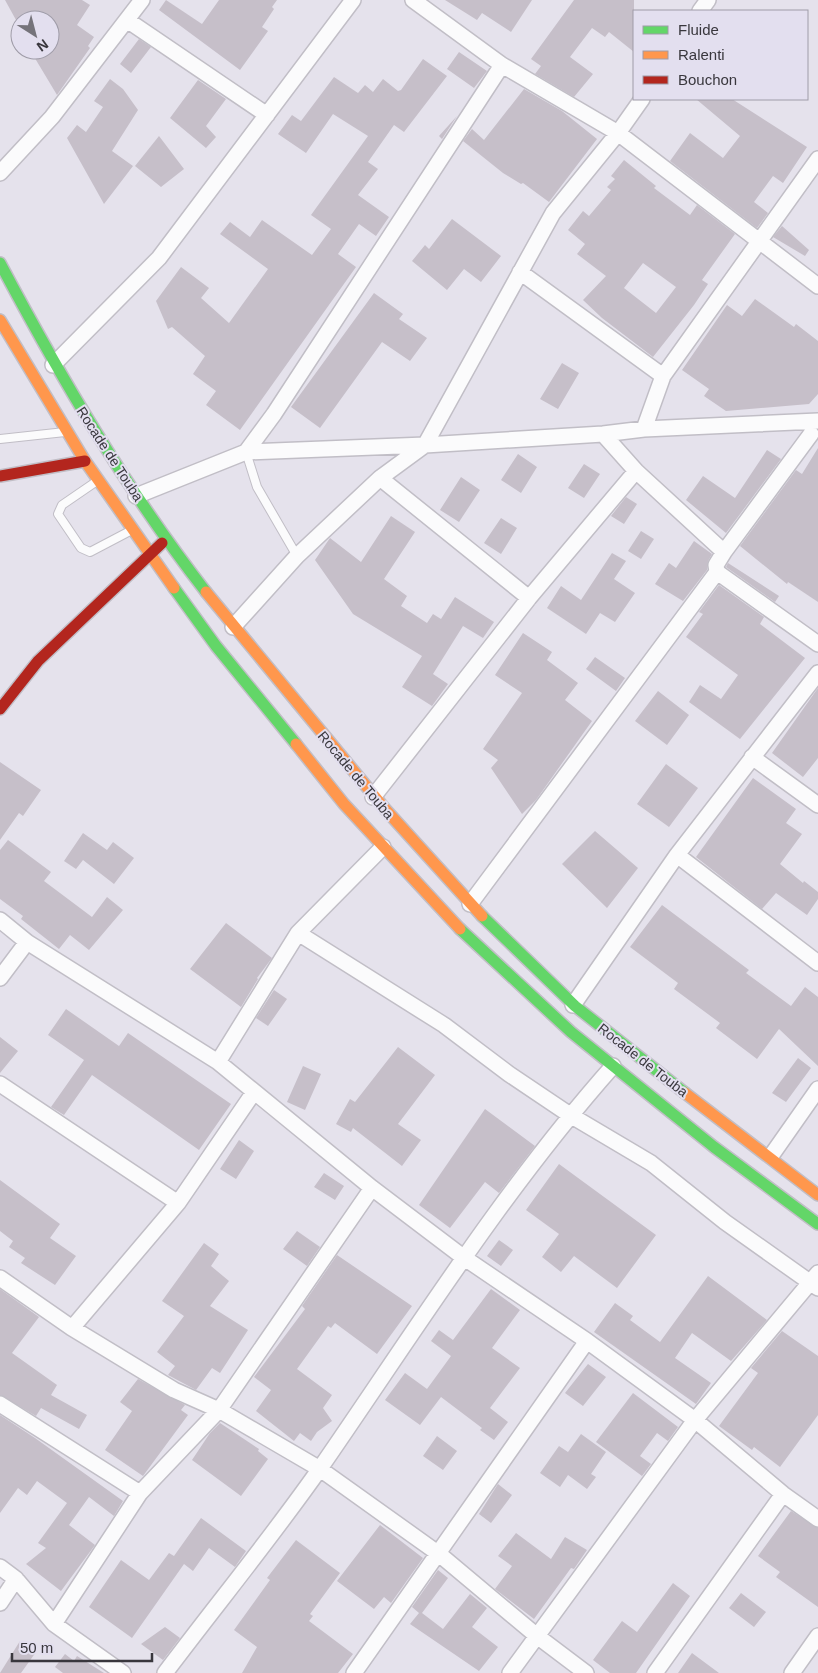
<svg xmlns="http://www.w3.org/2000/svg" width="818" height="1673" font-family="Helvetica,sans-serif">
	<rect width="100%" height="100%" fill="#e5e2ec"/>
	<!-- building -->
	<path fill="#c6bfc9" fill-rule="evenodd" d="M5 0H82L90 5 77 25 94 37 88 46 90 48 57 95 30 50H50V20H16Z
		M166 0 202 24 219 0H277L272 7 274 9 262 27 268 31 240 70 159 10Z
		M445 0H532L511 32 482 13 477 20Z
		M574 0H634V52L609 32 605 37 592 28 570 57 593 74 574 97 535 74 541 66 531 59Z
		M139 39 151 47 131 73 120 64Z
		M459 52 487 71 474 88 447 69Z
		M423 59 447 76 404 132 394 125 368 162 378 169 358 195 389 217 376 236 359 224 338 254 356 267 240 430 206 405 216 391 193 374 205 356 172 327 168 329 156 301 181 267 209 288 201 298 229 323 268 269 220 234 230 222 250 237 262 220 312 255 331 229 311 215 368 136 333 114 306 153 278 134 292 115 301 121 334 77 358 93 365 85 373 92 383 79 398 91 401 90Z
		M110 79 123 89 138 110 112 151 133 166 104 204 67 138 77 125 86 132 103 107 94 101Z
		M198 80 226 99 206 126 216 137 206 148 170 118Z
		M524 89 562 111 597 139 549 202 523 183 521 184 503 173 463 141 472 129 484 140Z
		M696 99H732L807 147 783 183 773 176 754 202 768 213 757 228 670 161 690 133 723 158 740 136Z
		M457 116 442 139 439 136Z
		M159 136 184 169 161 187 135 166Z
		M624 160 656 186 654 188 690 215 697 205 735 234 702 280 708 284 694 305 653 357 602 318 583 300 606 276 577 254 585 244 568 230 583 211 589 216 611 190 607 187 615 179 611 176ZM643 263 676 287 656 313 624 288Z
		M452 219 501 256 481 282 464 269 447 290 412 261 425 245 429 249Z
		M782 226 809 250 805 256 773 237Z
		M374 293 403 314 399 319 427 338 410 361 382 342 320 428 291 407Z
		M755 299 794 327 796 324 818 341V394L809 404 726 411 704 396 709 389 682 370 727 305 742 316Z
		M562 363 579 373 558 409 540 399Z
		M818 448V602L788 582 787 584 740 546 796 470 802 474Z
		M767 450 781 459 726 533 686 500 703 476 735 498Z
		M518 454 537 467 521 493 501 480Z
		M584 464 600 474 584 498 568 488Z
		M461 477 480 490 459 522 440 510Z
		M626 497 637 504 624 524 611 516Z
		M391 516 415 532 384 579 407 596 401 606 427 623 433 614 441 619 455 597 494 622 483 638 463 626 433 674 448 684 432 706 402 687 422 656 353 614 315 560 330 538 361 562Z
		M501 518 517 528 501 554 484 543Z
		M641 531 654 539 641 559 628 551Z
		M694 541 712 554 708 561 707 570 683 601 655 584 669 563 676 568Z
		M612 553 626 561 614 579 635 593 615 622 600 613 586 634 547 608 561 586 581 600Z
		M728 563 779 596 775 602 726 567Z
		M719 585 764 617 760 624 805 658 740 739 689 702 700 685 721 699 738 675 686 637 703 614 699 612Z
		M523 633 552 652 547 660 578 683 565 700 592 721 536 800 522 814 491 768 498 760 483 749 522 693 495 675Z
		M595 657 625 678 616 691 586 669Z
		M818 688V758L803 777 772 753Z
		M658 691 689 715 667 745 635 721Z
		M0 762 41 790 23 816 19 813 0 840Z
		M666 764 698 788 669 827 637 804Z
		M753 778 796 809 786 823 802 834 780 864 803 883 804 881 818 892V899L807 915 776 893 762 909 696 857Z
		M595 831 638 868 607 908 562 864Z
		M83 833 107 850 113 842 134 858 114 884 83 860 76 869 64 861Z
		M8 840 51 872 44 881 92 917 107 897 123 910 89 950 70 935 59 949 21 919 23 916 0 899V850Z
		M662 905 749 970 746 973 791 1006 805 987 818 997V1066L779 1029 757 1059 716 1028 720 1023 674 989 678 983 630 947Z
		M226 923 272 958 257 978 258 979 241 1007 190 969Z
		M274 990 287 999 268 1026 256 1018Z
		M66 1009 119 1046 128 1033 231 1104 199 1150 92 1075 64 1115 51 1107 84 1060 48 1035Z
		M0 1037 18 1051 0 1073Z
		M398 1047 435 1075 398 1124 421 1140 402 1166 353 1128 351 1132 336 1124 350 1099 355 1102Z
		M798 1058 811 1068 786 1102 772 1093Z
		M303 1066 321 1074 305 1110 287 1102Z
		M485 1109 535 1146 499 1193 485 1182 450 1228 419 1205Z
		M239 1140 254 1151 236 1179 220 1169Z
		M559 1164 656 1235 617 1288 574 1256 561 1272 542 1257 559 1234 526 1210Z
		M324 1173 344 1186 335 1200 314 1187Z
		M0 1180 60 1224 50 1238 76 1256 55 1285 21 1263 25 1258 9 1247 13 1241 0 1231Z
		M297 1231 320 1247 307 1266 283 1249Z
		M499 1240 513 1250 501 1266 487 1256Z
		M204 1243 219 1254 211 1266 229 1281 210 1306 248 1330 220 1373 212 1368 196 1390 168 1375 175 1366 157 1352 184 1316 162 1301Z
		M337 1255 412 1306 377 1354 335 1323 331 1328 328 1326 297 1369 332 1395 323 1408 332 1421 317 1432 311 1441 300 1433 294 1441 256 1411 271 1390 254 1377 305 1309 302 1306Z
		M708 1276 767 1320 731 1361 692 1333 675 1358 711 1383 696 1404 594 1332 615 1303 633 1316 630 1320 660 1342Z
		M0 1289 39 1317 12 1353 57 1385 51 1395 87 1415 79 1429 41 1408 36 1416 0 1395Z
		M491 1289 520 1310 492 1348 520 1368 490 1408 508 1422 494 1440 480 1430 482 1428 441 1397 420 1425 385 1400 405 1373 427 1389 451 1356 431 1341 439 1330 453 1340Z
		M782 1331 818 1356V1415L780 1467 754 1447 752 1450 719 1426 758 1373 751 1368Z
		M588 1364 606 1377 583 1406 565 1393Z
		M138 1379 185 1405 181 1410 188 1415 143 1476 105 1450 132 1411 120 1402Z
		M633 1393 678 1427 668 1441 657 1433 640 1456 651 1464 642 1476 596 1442Z
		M0 1415 35 1438 123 1501 114 1516 89 1497 69 1525 95 1545 61 1591 26 1564 46 1548 38 1543 67 1503 37 1481 27 1495 18 1488 0 1513Z
		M220 1423 259 1449 258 1451 268 1459 241 1496 192 1460 210 1433Z
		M581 1434 606 1452 591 1474 596 1477 587 1489 568 1475 560 1487 540 1473 559 1446 568 1452Z
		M437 1436 457 1451 443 1470 423 1456Z
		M498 1484 512 1495 491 1523 479 1514Z
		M791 1511 818 1528V1607L776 1577 780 1572 758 1556Z
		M201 1518 246 1551 235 1567 209 1548 193 1571 184 1564 132 1638 89 1607 121 1560 149 1580 169 1553 174 1556Z
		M380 1525 423 1558 391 1603 384 1597 374 1609 337 1581Z
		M516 1533 551 1559 565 1537 587 1550 574 1569 571 1568 534 1619 495 1589 512 1566 498 1556Z
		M296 1540 340 1573 310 1614 313 1616 309 1621 353 1654 338 1673H242L257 1647 234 1630 270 1580 267 1578Z
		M438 1570 448 1578 422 1613 443 1629 470 1594 487 1608 472 1627 498 1647 479 1671 410 1624 419 1613 412 1607Z
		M673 1583 690 1596 636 1673H610L593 1660 622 1621 637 1632Z
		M741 1593 766 1612 754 1627 729 1608Z
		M165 1627 180 1638 163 1660 141 1644Z
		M20 1641 36 1652 21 1673H0Z
		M692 1653 719 1673H678Z
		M65 1654 74 1661 77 1656 104 1673H63L55 1667Z"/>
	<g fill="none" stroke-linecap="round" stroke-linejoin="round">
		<!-- lane casing -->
		<g stroke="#c1bec6" stroke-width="10">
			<path id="lane" d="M0 439 65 432
				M246 452 257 487 297 556
				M97 481 62 505 58 514 81 548 90 552 130 531"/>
		</g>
		<!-- street casing -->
		<g stroke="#c1bec6" stroke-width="18">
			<path id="street" d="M413 0 502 65 618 133 818 286
				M700 11 708 0
				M127 20 267 115
				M0 173 52 117 142 0
				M520 272 663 376
				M53 365 159 258 353 0
				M644 429 663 376 818 159
				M603 434 636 471 724 552
				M246 452 274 414 502 65
				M380 478 529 598
				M136 496 246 452 425 445 603 434 644 429 818 421
				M717 572 818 644
				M233 627 297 556 380 478 425 445 553 213 618 133 642 99
				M752 757 818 805
				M373 797 529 598 636 471
				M677 855 818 963
				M470 904 717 572 716 565 724 552 811 434
				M0 920 27 942 218 1062 372 1188 463 1257 587 1341 695 1420 783 1494 818 1519
				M298 933 444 1025 509 1074 570 1115 651 1163 725 1222 818 1288
				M0 978 27 942
				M573 1005 677 855 818 673
				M218 1062 298 933 383 847
				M0 1084 178 1203
				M771 1156 818 1089
				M0 1278 72 1328 174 1390 219 1410 320 1469 439 1554 537 1636 586 1673
				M72 1328 178 1203 254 1092
				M0 1404 140 1493
				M0 1567 16 1579 54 1624 123 1673
				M0 1603 16 1579
				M54 1624 140 1493 219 1410 372 1188
				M165 1673C217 1604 272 1537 321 1467 415 1331 503 1190 613 1066
				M354 1673 587 1341
				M510 1673 695 1420 818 1273
				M655 1673 783 1494
				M792 1673 818 1636"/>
		</g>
		<!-- fast casing -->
		<g stroke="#c1bec6" stroke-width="14">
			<path id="fast" d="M0 263C61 378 126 489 206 592
				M174 588 216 646 296 744
				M482 916 575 1006 685 1093
				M460 929 571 1032 714 1147 818 1224"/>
		</g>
		<!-- slow casing -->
		<g stroke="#c1bec6" stroke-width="14">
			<path id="slow" d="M0 320 85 461 174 588
				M206 592 385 809 482 916
				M296 744 344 804 460 929
				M685 1093 818 1195"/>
		</g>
		<!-- jam casing -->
		<g stroke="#c1bec6" stroke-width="14">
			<path id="jam" d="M0 476 85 461
				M0 709 38 661 162 543"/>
		</g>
		<!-- lane -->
		<use href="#lane" stroke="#fbfbfc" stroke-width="8"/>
		<!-- street -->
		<use href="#street" stroke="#fbfbfc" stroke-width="15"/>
		<!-- fast -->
		<use href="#fast" stroke="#63d668" stroke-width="11"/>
		<!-- slow -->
		<use href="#slow" stroke="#ff974d" stroke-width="11"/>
		<!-- jam -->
		<use href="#jam" stroke="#b3261e" stroke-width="11"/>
	</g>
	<g text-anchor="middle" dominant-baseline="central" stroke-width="4" stroke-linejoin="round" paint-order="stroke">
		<!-- street labels -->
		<g font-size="14" fill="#39373d" stroke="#e3dfef">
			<text transform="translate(110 454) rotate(57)">Rocade de Touba</text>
			<text transform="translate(356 775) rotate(50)">Rocade de Touba</text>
			<text transform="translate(643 1060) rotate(38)">Rocade de Touba</text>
		</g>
	</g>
	<!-- legend -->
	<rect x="633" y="10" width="175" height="90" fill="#e3dfef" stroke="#9f9ca8"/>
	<rect x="643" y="26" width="25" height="8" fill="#63d668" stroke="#9f9ca8"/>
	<text x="678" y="35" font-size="15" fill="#39373d">Fluide</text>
	<rect x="643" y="51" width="25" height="8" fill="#ff974d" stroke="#9f9ca8"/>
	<text x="678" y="60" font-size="15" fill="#39373d">Ralenti</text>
	<rect x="643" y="76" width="25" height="8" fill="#b3261e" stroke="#9f9ca8"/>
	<text x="678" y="85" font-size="15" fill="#39373d">Bouchon</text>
	<!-- north arrow -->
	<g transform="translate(35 35) rotate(144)"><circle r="24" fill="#e3dfef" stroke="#9f9ca8"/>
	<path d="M0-4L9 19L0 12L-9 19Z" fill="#75737a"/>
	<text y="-8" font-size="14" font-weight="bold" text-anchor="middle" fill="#39373d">N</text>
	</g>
	<!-- scale -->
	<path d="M12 1653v8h140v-8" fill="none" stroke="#39373d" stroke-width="2.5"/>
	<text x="20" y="1653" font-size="15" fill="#39373d" stroke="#e3dfef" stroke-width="4" paint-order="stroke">50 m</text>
</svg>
